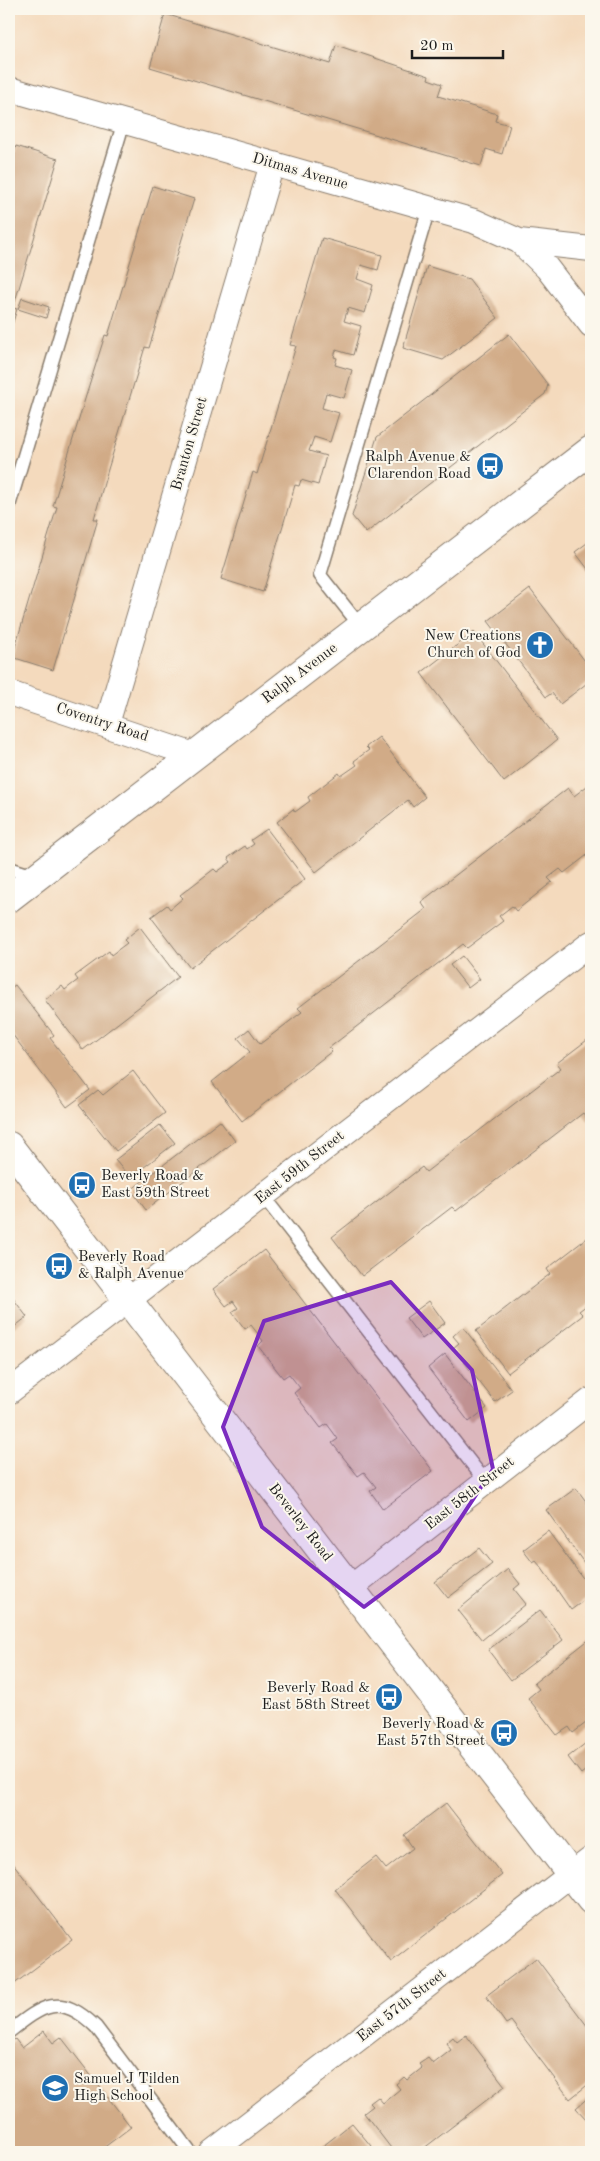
<svg xmlns="http://www.w3.org/2000/svg" width="600" height="2161" font-family="'Old Standard TT',serif">
	<rect width="100%" height="100%" fill="#fbf7ec"/>
	<filter id="ink" filterUnits="userSpaceOnUse"><feTurbulence type="fractalNoise" baseFrequency=".02" numOctaves="2"/><feDisplacementMap in="SourceGraphic" scale="10" xChannelSelector="R" yChannelSelector="G"/><feConvolveMatrix kernelMatrix="1 2 1 2 8 2 1 2 1" color-interpolation-filters="sRGB"/></filter>
	<filter id="wash" filterUnits="userSpaceOnUse"><feTurbulence type="fractalNoise" baseFrequency=".0096" numOctaves="4" result="noise"/><feDisplacementMap in="SourceGraphic" scale="20" xChannelSelector="R" yChannelSelector="G"/><feGaussianBlur stdDeviation="1.12" result="paint"/><feColorMatrix in="noise" values="0 0 0 0 0 0 0 0 0 0 0 0 0 0 0 0 0 1.4 0 .05"/><feComposite in="paint" operator="in"/></filter>
	<g filter="url(#wash)">
		<rect width="100%" height="100%" fill="#f4dabd"/>
		<g id="blocks">
			<!-- building -->
			<path fill="#d1ab87" d="M165 14 330 64 336 45 429 76 428 79 442 84 438 96 497 114 495 121 510 125 502 154 486 149 481 166 150 67Z
				M16 146 58 159 13 308 17 309 9 335V171Z
				M153 186 194 199 149 348 145 347 106 476 94 519H98L53 670 12 657 57 507 53 506 85 399 105 335 108 336Z
				M322 238 382 255 378 270 361 265 357 279 373 285 365 313 348 308 344 321 361 326 353 355 336 350 334 357 337 358 335 365 352 370 344 398 326 393 322 408 339 413 330 442 314 437 309 451 326 456 318 485 301 480 299 486 295 485 263 592 221 579 253 472 257 474 296 346 290 345Z
				M427 266 469 279 498 318 443 360 403 348Z
				M22 298 49 307 46 318 18 309Z
				M509 334 548 385 545 394 366 533 352 516 377 437Z
				M591 540V573L575 552Z
				M530 589 591 669V680L560 704 552 693 546 697 488 621Z
				M474 632 557 740 504 782 421 673Z
				M379 737 425 797 413 807 408 800 316 872 277 822 293 809 295 812 310 801 308 797 339 773 341 776 357 765 354 761 369 750 366 747Z
				M591 783V852L564 873 560 869 548 878 552 882 516 911 512 906 499 916 503 921 467 948 463 944 329 1048 332 1051 242 1121 212 1082 250 1052 238 1038 249 1029 260 1044 302 1012 298 1008 426 909 421 902 568 788 574 796Z
				M267 829 305 879 190 968 151 917 167 905 170 909 183 898 180 895 214 869 217 872 231 862 228 858 245 846 247 849 254 844 251 840Z
				M140 927 178 977 83 1050 45 1000 62 986 65 990 70 986 78 980 75 976 109 951 111 955 127 943 124 940Z
				M462 956 480 979 468 988 450 965Z
				M15 985 54 1035 50 1038 90 1090 67 1107 9 1030V989Z
				M591 1037V1119L589 1121 583 1113 456 1211 452 1207 362 1276 332 1237 422 1167 426 1172 497 1117 561 1068 557 1063Z
				M133 1071 165 1113 116 1151 79 1105 98 1090 103 1095Z
				M220 1121 235 1141 146 1210 131 1190Z
				M160 1125 175 1143 130 1178 115 1160Z
				M591 1235V1302L579 1311 583 1315 508 1373 476 1331 550 1274 547 1269Z
				M264 1250 433 1471 383 1509 370 1491 376 1487 364 1472 358 1476 332 1443 338 1439 333 1432 327 1424 321 1428 294 1393 300 1388 289 1374 283 1378 258 1346 263 1341 258 1334 251 1325 245 1329 232 1312 238 1308 233 1301 226 1306 213 1289Z
				M9 1293 27 1317 9 1331Z
				M429 1301 445 1323 422 1339 406 1318Z
				M463 1327 512 1390 495 1402 453 1348 459 1343 453 1336Z
				M445 1354 487 1408 469 1422 428 1368Z
				M576 1488 591 1508 589 1548 591 1564 587 1567 546 1510Z
				M548 1531 591 1589V1595L571 1610 541 1567 536 1561 533 1563 523 1550Z
				M479 1548 492 1564 448 1598 435 1582Z
				M508 1569 520 1584 514 1589 526 1604 482 1640 458 1610Z
				M540 1610 563 1640 511 1680 488 1650Z
				M591 1638V1719L573 1733 569 1727 557 1735 528 1698 539 1689 534 1683Z
				M591 1739V1766L581 1774 568 1757Z
				M446 1803 502 1875 391 1962 335 1889 376 1857 386 1869 413 1848 404 1835Z
				M9 1858 72 1940 9 1988Z
				M536 1958 591 2031V2082L570 2099 511 2021 506 2024 486 1996Z
				M44 2031 53 2043 61 2037 131 2127 98 2152H9V2044L15 2039 22 2048Z
				M466 2035 505 2086 419 2152H394L364 2113 373 2106 370 2103 378 2097 383 2103 400 2089 396 2084 404 2077 407 2080 422 2068 419 2064 428 2058 433 2064 451 2050 446 2043 453 2037 457 2042Z
				M591 2095V2117L587 2120 576 2108Z
				M352 2123 376 2152H315L332 2139Z"/>
		</g>
	</g>
	<g filter="url(#ink)">
		<use href="#blocks" fill-opacity="0" stroke="#887b6c" stroke-width="1"/>
		<g fill="none" stroke-linecap="round" stroke-linejoin="round">
			<!-- service casing -->
			<g stroke="#887b6c" stroke-width="15">
				<path id="service" d="M9 506 124 121
					M361 627 320 575 429 208
					M9 868 37 877
					M263 1196 486 1482
					M9 2032C43 2005 60 1992 96 2027L190 2152"/>
			</g>
			<!-- minor casing -->
			<g stroke="#887b6c" stroke-width="26">
				<path id="minor" d="M9 89 474 221 519 241 591 249
					M519 241 547 268 591 325
					M9 693 194 755
					M107 724 272 164
					M9 1392 591 943
					M350 1588 591 1400
					M212 2152 591 1859"/>
			</g>
			<!-- tertiary casing -->
			<g stroke="#887b6c" stroke-width="30">
				<path id="tertiary" d="M9 1146 591 1900"/>
			</g>
			<!-- secondary casing -->
			<g stroke="#887b6c" stroke-width="30">
				<path id="secondary" d="M9 898 591 450"/>
			</g>
			<!-- service -->
			<use href="#service" stroke="#fff" stroke-width="12"/>
			<!-- minor -->
			<use href="#minor" stroke="#fff" stroke-width="24"/>
			<!-- tertiary -->
			<use href="#tertiary" stroke="#fff" stroke-width="28"/>
			<!-- secondary -->
			<use href="#secondary" stroke="#fff" stroke-width="28"/>
		</g>
	</g>
	<!-- marked area -->
	<path fill="#7b2cbf" fill-opacity="0.2" stroke="#7b2cbf" stroke-width="4" stroke-linejoin="round" d="M391 1282 472 1370 493 1469 439 1551 364 1607 262 1527 223 1427 264 1321Z"/>
	<!-- icons -->
	<defs>
		<g id="bus-disc" transform="scale(1.4375)"><circle r="9.5" fill="#1f6fb2" stroke="#fbf7ec"/><path d="M-5-6H5V4H4V6H2V4H-2V6H-4V4H-5ZM-3.5-4V0h7V-4ZM-3.5 1.2v1.5H-2V1.2ZM2 1.2v1.5H3.5V1.2Z" fill="#fff"/></g>
		<g id="church-disc" transform="scale(1.4375)"><circle r="9.5" fill="#1f6fb2" stroke="#fbf7ec"/><path d="M-1.2-6h2.4v3.5h3.3v2.4h-3.3V6h-2.4V-.1h-3.3v-2.4h3.3Z" fill="#fff"/></g>
		<g id="school-disc" transform="scale(1.4375)"><circle r="9.5" fill="#1f6fb2" stroke="#fbf7ec"/><path d="M0-5L7-2L0 1L-7-2ZM-4 1L0 2.5L4 1V4Q0 6-4 4Z" fill="#fff"/></g>
	</defs>
	<g fill-rule="evenodd">
		<use href="#bus-disc" x="490" y="466"/>
		<use href="#church-disc" x="540" y="645"/>
		<use href="#bus-disc" x="82" y="1185"/>
		<use href="#bus-disc" x="59" y="1266"/>
		<use href="#bus-disc" x="389" y="1697"/>
		<use href="#bus-disc" x="504" y="1733"/>
		<use href="#school-disc" x="55" y="2088"/>
	</g>
	<g text-anchor="middle" dominant-baseline="central" stroke-width="4" stroke-linejoin="round" paint-order="stroke">
		<!-- street labels -->
		<g font-size="15" fill="#1c1c1c" stroke="#fbf7ec">
			<text transform="translate(300 172) rotate(16)">Ditmas Avenue</text>
			<text transform="translate(190 444) rotate(-74)">Branton Street</text>
			<text transform="translate(300 674) rotate(-37)">Ralph Avenue</text>
			<text transform="translate(102 723) rotate(18)">Coventry Road</text>
			<text transform="translate(300 1168) rotate(-38)">East 59th Street</text>
			<text transform="translate(470 1494) rotate(-38)">East 58th Street</text>
			<text transform="translate(300 1523) rotate(52)">Beverley Road</text>
			<text transform="translate(402 2006) rotate(-38)">East 57th Street</text>
		</g>
		<!-- poi labels -->
		<g font-size="15" fill="#1c1c1c" stroke="#fbf7ec" text-anchor="end">
			<text x="471" y="457">Ralph Avenue &amp;<tspan x="471" dy="17">Clarendon Road</tspan></text>
			<text x="521" y="636">New Creations<tspan x="521" dy="17">Church of God</tspan></text>
			<text x="101" y="1176" text-anchor="start">Beverly Road &amp;<tspan x="101" dy="17">East 59th Street</tspan></text>
			<text x="78" y="1257" text-anchor="start">Beverly Road<tspan x="78" dy="17">&amp; Ralph Avenue</tspan></text>
			<text x="370" y="1688">Beverly Road &amp;<tspan x="370" dy="17">East 58th Street</tspan></text>
			<text x="485" y="1724">Beverly Road &amp;<tspan x="485" dy="17">East 57th Street</tspan></text>
			<text x="74" y="2079" text-anchor="start">Samuel J Tilden<tspan x="74" dy="17">High School</tspan></text>
		</g>
	</g>
	<!-- margin -->
	<rect width="600" height="2161" fill="none" stroke="#fbf7ec" stroke-width="30"/>
	<!-- scale -->
	<path d="M412 50v8h91v-8" fill="none" stroke="#1c1c1c" stroke-width="2.5"/>
	<text x="420" y="50" font-size="15" fill="#1c1c1c" stroke="#fbf7ec" stroke-width="4" paint-order="stroke">20 m</text>
</svg>
